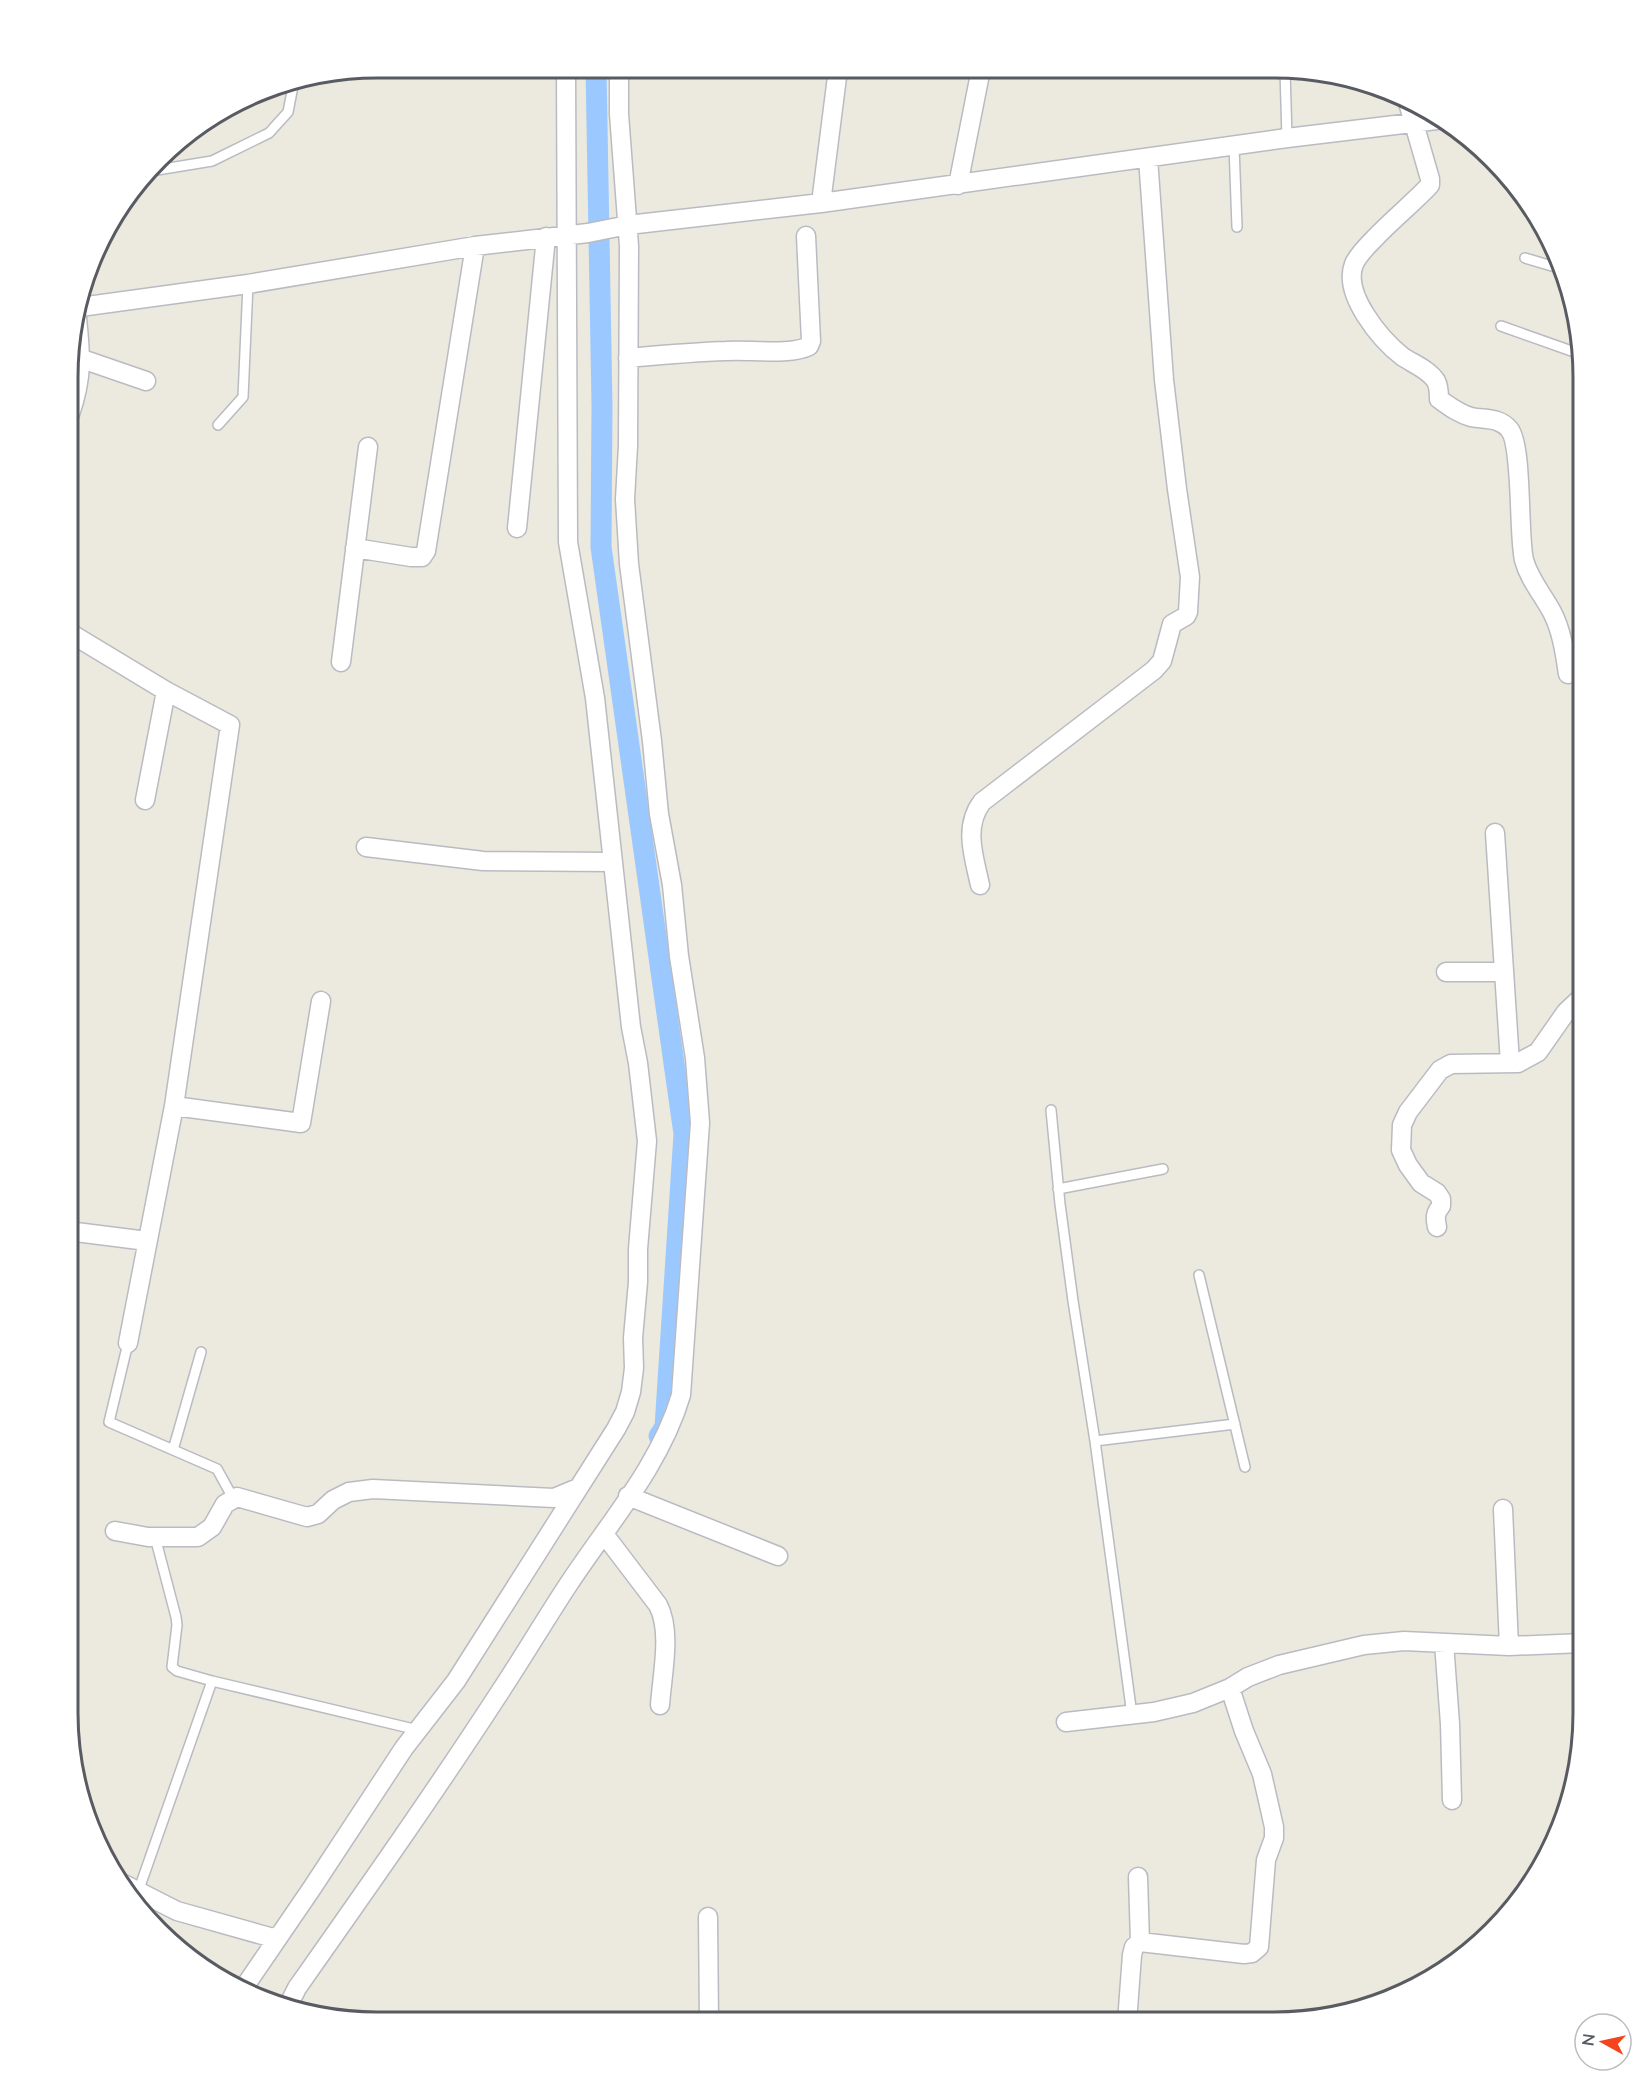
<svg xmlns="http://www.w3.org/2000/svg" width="1651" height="2090" font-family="Lato,sans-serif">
	<rect width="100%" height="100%" fill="#eceade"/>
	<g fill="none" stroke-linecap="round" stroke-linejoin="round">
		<!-- canal -->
		<path stroke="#9bc9ff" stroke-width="21" d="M596 68 602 406 601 547 684 1134 665 1427 659 1436"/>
		<!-- lane casing -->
		<g stroke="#babbc2" stroke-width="12">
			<path id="lane" d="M1285 70 1287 138
				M1234 146 1237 227
				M151 171 212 161 269 133 288 112 294 81
				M1525 258 1562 269
				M1501 326 1580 354
				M218 425 243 397 248 284
				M1051 1110 1060 1204 1073 1301 1095 1441 1132 1715
				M1058 1189 1163 1169
				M1199 1275 1245 1467
				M128 1343 109 1422 217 1469 233 1498
				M1095 1441 1235 1424
				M173 1450 201 1352
				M155 1537 176 1617 177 1625 172 1667 177 1671 212 1681 418 1730
				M138 1892 212 1681"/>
		</g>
		<!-- street casing -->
		<g stroke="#babbc2" stroke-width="21">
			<path id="street" d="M1407 99 1430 179V185C1412 204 1392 220 1374 239 1367 246 1358 255 1354 264 1342 294 1381 340 1403 357 1414 364 1429 370 1436 381 1439 387 1439 393 1439 399 1449 406 1459 414 1471 417 1485 420 1499 417 1509 429 1523 444 1518 535 1524 560 1529 579 1543 595 1552 612 1562 631 1565 654 1568 674
				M958 185 981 69
				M821 203 838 69
				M80 307 248 284 475 246 588 233 628 225 821 203 1287 138 1445 119
				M628 358C661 355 693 352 726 351 748 349 790 356 809 346L811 341 806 236
				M82 359 146 381
				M70 414C83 376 81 356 77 318
				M517 528 546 237
				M355 548 411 557H422L426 551 475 246
				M70 633 166 691 230 725 174 1106 128 1343
				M341 662 368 447
				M145 800 166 691
				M1495 833 1510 1063
				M366 847 483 861 613 862
				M980 885C974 857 963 827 982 802L1154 670 1162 661 1172 624 1186 616 1188 612 1190 577 1177 489 1164 380 1148 158
				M1446 972H1503
				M174 1106 301 1123 321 1001
				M1437 1227C1435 1218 1435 1213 1441 1206V1199L1437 1193 1421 1183 1408 1165 1401 1150 1402 1125 1408 1112 1440 1070 1451 1064 1518 1063 1538 1052 1566 1012 1583 996
				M68 1231 147 1241
				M628 1496 778 1556
				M1503 1509 1509 1646
				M115 1531 148 1537H198L212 1527 225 1504 237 1497 307 1517 318 1514 333 1500 349 1492 373 1489 554 1498 578 1488
				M604 1534 658 1605C672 1631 662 1675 660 1705
				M1444 1643 1450 1724 1452 1800
				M1066 1722 1154 1712 1193 1703 1230 1688 1248 1677 1279 1665 1364 1645 1404 1641 1509 1646 1583 1643
				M1138 1877 1140 1942
				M120 1882 177 1911 273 1938 279 1935
				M708 1917 709 2022
				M243 1989 312 1888 404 1748 456 1681 616 1429 625 1412 631 1392 634 1368 633 1338 638 1282V1249L647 1141 638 1063 631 1027 595 698 568 542 566 68
				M287 2008 297 1988C366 1890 435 1792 500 1692 523 1657 545 1620 568 1585 608 1524 660 1466 681 1395L700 1123 695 1058 679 956 672 885 659 814 652 741 629 564 625 499 628 446 629 246 619 114V68
				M1127 2022 1132 1955 1134 1947 1140 1942 1244 1954 1252 1953 1259 1947 1266 1860 1274 1838V1827L1262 1774 1244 1731 1230 1688"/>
		</g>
		<!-- lane -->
		<use href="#lane" stroke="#fff" stroke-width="9"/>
		<!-- street -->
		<use href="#street" stroke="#fff" stroke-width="18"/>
	</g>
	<!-- crop -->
	<path d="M0 0H1651V2090H0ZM377 78H1274A299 299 0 0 1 1573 377V1713A299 299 0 0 1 1274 2012H377A299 299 0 0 1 78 1713V377A299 299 0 0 1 377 78Z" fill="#fff" fill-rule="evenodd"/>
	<path fill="none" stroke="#585b61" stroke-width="3" d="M377 78H1274A299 299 0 0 1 1573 377V1713A299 299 0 0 1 1274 2012H377A299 299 0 0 1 78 1713V377A299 299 0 0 1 377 78Z"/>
	<!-- north arrow -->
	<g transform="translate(1603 2042) rotate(278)"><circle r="28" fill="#ffffff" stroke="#bcbdc0" stroke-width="1.5"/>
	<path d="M0-4.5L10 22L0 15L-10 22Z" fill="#f3441e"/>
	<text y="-9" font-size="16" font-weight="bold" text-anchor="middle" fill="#585b61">N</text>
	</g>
</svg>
